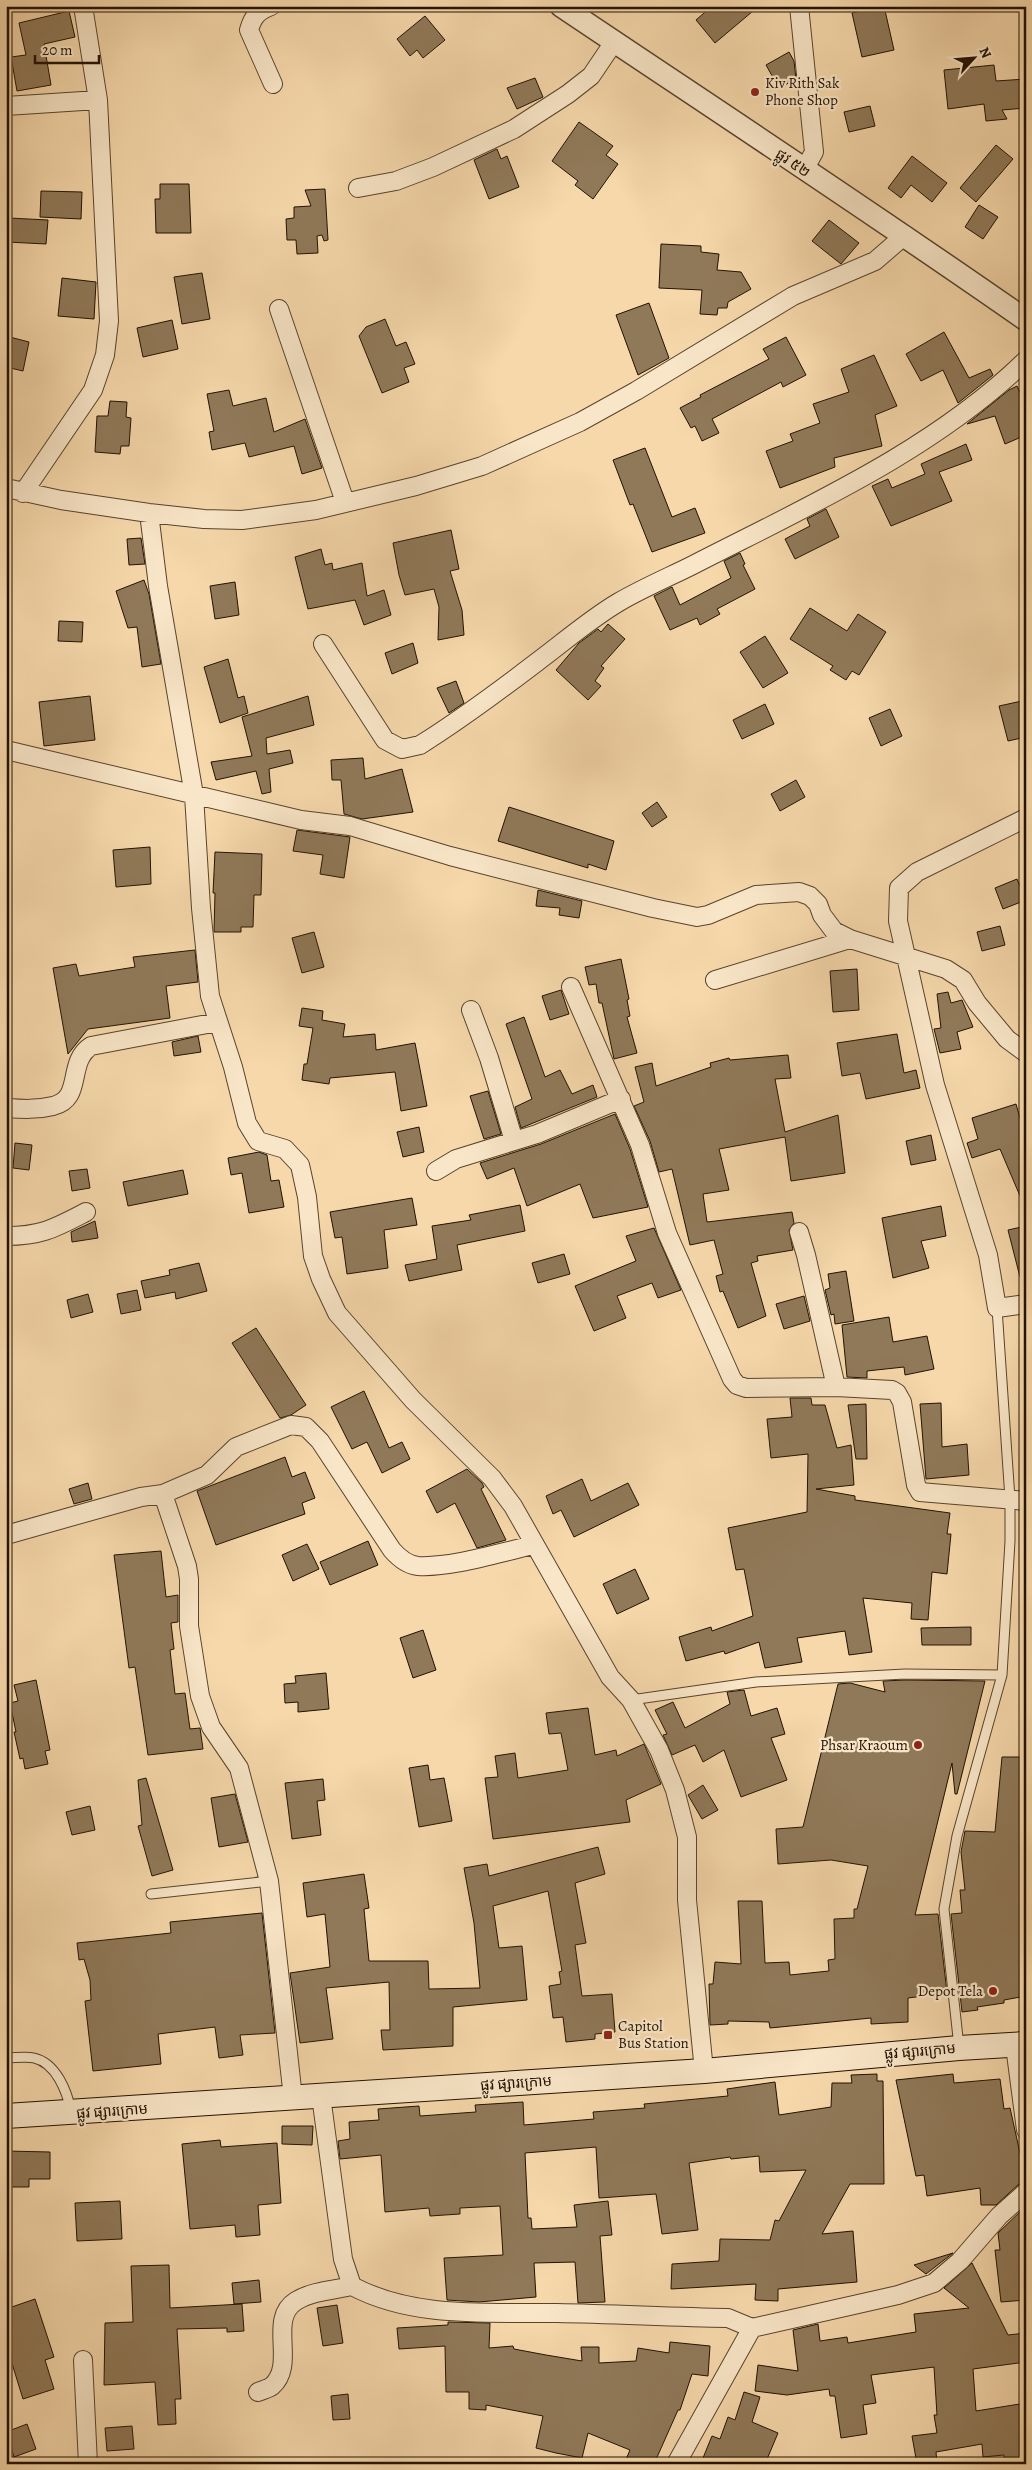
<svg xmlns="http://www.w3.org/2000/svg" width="1032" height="2470" font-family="Alegreya,'Noto Sans Khmer',serif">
	<rect width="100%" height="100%" fill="#f6d8ab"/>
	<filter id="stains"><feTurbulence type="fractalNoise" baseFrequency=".004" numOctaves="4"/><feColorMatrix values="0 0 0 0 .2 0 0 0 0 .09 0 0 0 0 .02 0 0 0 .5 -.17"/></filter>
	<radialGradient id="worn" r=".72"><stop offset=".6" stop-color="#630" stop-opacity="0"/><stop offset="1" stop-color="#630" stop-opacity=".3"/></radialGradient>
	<!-- building -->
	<path fill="#907959" stroke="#221201" d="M712 6H759L715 43 696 20Z
		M884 6 894 50 862 57 852 13Z
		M69 11 75 37 44 44 51 85 17 91 11 57 26 55 19 23Z
		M425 16 445 40 423 58 417 50 410 56 397 39Z
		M789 52 794 61 796 79 779 88 766 65Z
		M994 65 996 81 1026 79V108L1002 110 1007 119 986 121 984 104 948 109 944 70Z
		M535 78 543 97 517 109 507 88Z
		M870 106 875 126 849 132 844 112Z
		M579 122 613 146 606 155 618 164 593 199 575 185 578 181 552 161Z
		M996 145 1013 159 976 202 960 188Z
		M497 149 501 159 507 156 519 187 489 199 474 160Z
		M912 156 947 183 932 202 911 185 901 198 888 188Z
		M160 184H189L191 233H156L155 199H160Z
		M325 189 328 240 324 241 322 235 317 236 318 253 297 254 296 240H287L286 219 294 218V207L311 206 305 190Z
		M41 191 82 192 81 219 40 217Z
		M979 205 998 217 983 239 965 227Z
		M9 218 48 220 46 244 7 242Z
		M829 220 859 243 841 264 812 241Z
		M661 244 701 246V252L719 254 717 270 741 272 751 289 728 302 727 308H718L717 315 700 314 702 290 659 288Z
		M202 273 210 319 182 324 174 277Z
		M62 278 96 282 94 319 58 316Z
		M649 303 669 358 638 375 616 315Z
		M385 319 396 346 406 342 415 364 404 368 409 382 382 393 359 336 366 327Z
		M172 320 178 349 143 357 137 328Z
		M944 332 969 378 990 369 993 375 958 403 943 370 921 381 906 354Z
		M6 336 29 342 23 371 6 367Z
		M786 337 806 375 783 387 781 382 712 419 719 433 702 441 695 426 691 428 680 408 701 397 700 395 769 359 763 349Z
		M874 355 897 406 875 415 882 446 834 458 835 467 780 488 766 451 793 441 790 434 820 423 813 404 849 392 841 369Z
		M1017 386 1026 406V435L1005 444 995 416 967 424 1009 390Z
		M229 390 233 406 266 398 274 432 305 419 322 468 302 474 294 446 249 457 245 443 212 450 209 432 214 431 207 394Z
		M110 401 127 402 126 417 131 418 129 446H121L120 454 95 452 97 416H108Z
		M966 444 972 460 939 472 952 501 891 526 872 486 888 479 892 488 925 474 921 464Z
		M645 448 672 517 695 508 705 533 652 552 633 504 630 505 613 460Z
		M826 509 839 537 795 559 785 539 810 526 807 519Z
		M451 530 459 569 450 571 462 610 464 635 438 640 439 607 434 589 405 595 399 575 393 543Z
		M141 538 145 564 129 565 127 539Z
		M321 549 325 565 332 563 333 570 362 563 367 596 384 590 391 615 364 625 355 600 308 609 295 557Z
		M740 553 745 564 743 565 755 589 717 609 720 614 700 625 697 618 670 630 654 596 672 587 680 605 731 578 724 561Z
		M144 580 149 594 161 664 142 667 137 627 128 628 116 591Z
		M235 582 239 615 215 619 210 586Z
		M810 608 847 631 858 614 886 632 859 675 852 671 846 680 830 670 833 666 790 639Z
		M59 621 83 622 82 642 58 641Z
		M608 624 625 639 601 666 604 668 595 681 601 686 588 700 556 670 579 643 598 629 601 632Z
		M765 636 788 673 763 688 740 652Z
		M413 643 418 663 392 674 385 653Z
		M228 659 238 698 244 696 248 713 220 723 204 667Z
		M456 681 464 703 449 713 437 688Z
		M90 696 95 740 44 746 39 702Z
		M308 696 314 725 266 738 267 754 290 750 293 763 269 769 271 792 262 794 256 771 216 780 211 762 252 756 242 717Z
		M1022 701 1026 717V737L1008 741 999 706Z
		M765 704 774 724 742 739 733 720Z
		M890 709 902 736 881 746 869 718Z
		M363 758 365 779 402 769 413 812 362 819 344 814 341 780H332L331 760Z
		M796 780 805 797 780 811 771 794Z
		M657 802 667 817 652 827 642 813Z
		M509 807 614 841 606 870 588 864V868L498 841Z
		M297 830 350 837 344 878 320 874 323 855 293 851Z
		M150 847 151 884 116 887 113 850Z
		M215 852 262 854 261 895H254L253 927H241V932H214L215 893H213Z
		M1017 879 1026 900 1003 909 995 888Z
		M538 890 582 901 579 918 559 915 560 908 536 906Z
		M1000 926 1005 945 982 951 977 932Z
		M314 932 324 967 302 973 292 938Z
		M195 950 198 982 166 986 170 1018 88 1029 68 1054 53 968 76 964 79 976 135 967 133 957Z
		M621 959 629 999 627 1000 630 1016 627 1017 637 1053 614 1059 602 1003H599L596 984 589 985 585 967Z
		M857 969 859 1010 833 1012 830 971Z
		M561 990 569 1014 550 1020 542 996Z
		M948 992 951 1003 962 1000 973 1027 957 1032 961 1049 940 1053 934 1029 941 1028 937 994Z
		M302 1008 323 1011 322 1020 345 1024 343 1037 375 1034 376 1050 415 1043 427 1106 401 1111 395 1072 330 1078 329 1084 302 1080 304 1064H307L313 1028 299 1026Z
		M524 1017 545 1077 560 1070 572 1094 593 1085 597 1097 521 1128 515 1107 532 1099 506 1024Z
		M897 1034 904 1073 916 1070 920 1088 866 1099 860 1073 842 1076 837 1043Z
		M198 1036 201 1052 174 1056 172 1042Z
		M788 1055 791 1078 775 1079 785 1132 838 1115 845 1173 791 1181 785 1137 719 1149 729 1190 703 1194 707 1222 792 1212 794 1223 789 1230 793 1250 757 1256 758 1261 751 1263 766 1316 738 1328 723 1291 720 1292 716 1276 723 1274 714 1240 690 1245 672 1169 659 1172 650 1141 634 1106 644 1102 635 1067 652 1063 656 1086 711 1067 710 1063 729 1058 730 1060Z
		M488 1091 501 1134 484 1139 470 1096Z
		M1016 1104 1022 1125 1026 1124V1210L1000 1149 972 1158 967 1143 978 1139 972 1118Z
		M615 1114 630 1149 648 1207 593 1218 580 1184 527 1206 514 1168 487 1179 480 1163 541 1144Z
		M419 1127 424 1152 403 1157 397 1132Z
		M931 1135 936 1160 911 1165 906 1141Z
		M15 1143 32 1145 29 1170 13 1168Z
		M259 1152 267 1155 271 1181 279 1180 284 1207 249 1213 242 1173 231 1175 228 1158Z
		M87 1169 90 1188 72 1191 69 1171Z
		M183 1170 188 1194 128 1206 123 1182Z
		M412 1198 417 1225 384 1230 388 1268 347 1274 342 1237 335 1238 330 1212Z
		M520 1205 525 1231 457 1245 462 1270 409 1281 405 1265 437 1259 432 1226 471 1220 469 1215Z
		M941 1206 946 1236 921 1241 929 1268 893 1278 882 1218Z
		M95 1221 98 1238 72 1242 71 1232Z
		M1026 1226V1276L1020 1277 1008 1230Z
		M654 1228 681 1290 658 1298 652 1283 617 1296 626 1318 594 1331 575 1286 636 1261 626 1236Z
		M564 1254 570 1274 538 1283 532 1263Z
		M199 1263 207 1291 176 1299 175 1292 145 1298 141 1281 170 1275 169 1270Z
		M846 1271 854 1321 835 1324 834 1314 831 1315 825 1290 830 1288 828 1274Z
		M137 1290 141 1310 121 1314 117 1294Z
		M88 1294 93 1312 71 1318 67 1300Z
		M804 1296 810 1321 784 1329 776 1304Z
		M889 1317 893 1342 927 1336 934 1369 905 1375 904 1367 867 1371V1378L847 1377 842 1325Z
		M256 1328 306 1405 291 1415 280 1418 232 1343Z
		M364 1391 389 1448 402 1442 410 1459 382 1473 367 1442 352 1449 331 1407Z
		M790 1398H811L812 1405H825L837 1448 851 1445 854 1485 816 1489 855 1496V1500L950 1513 947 1534H951L947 1574 932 1572 928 1620 911 1619 912 1603 863 1598 872 1652 849 1655 845 1631 797 1638 802 1662 765 1668 759 1642 725 1654 724 1651 686 1661 679 1637 711 1627 712 1631 753 1616 744 1569 736 1570 728 1528 807 1512 808 1454 771 1458 767 1419 792 1417Z
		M941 1403 942 1447 967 1444 969 1475 926 1479 920 1404Z
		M866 1404 867 1459H856L848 1405Z
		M285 1457 292 1477 305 1472 315 1498 302 1503 305 1514 216 1545 197 1491Z
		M467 1469 482 1483 484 1487 481 1489 506 1540 477 1548 455 1503 437 1513 426 1491Z
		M582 1479 591 1501 628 1483 639 1505 574 1537 561 1510 553 1514 546 1496Z
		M88 1483 92 1499 74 1504 69 1489Z
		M368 1541 378 1565 330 1585 320 1562Z
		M307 1544 319 1569 293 1581 282 1555Z
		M161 1551 166 1597 178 1595V1622L171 1623 174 1649 170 1650 175 1694 185 1693 190 1729 200 1728 203 1749 148 1755 135 1667 129 1668 114 1555Z
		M635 1569 649 1599 617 1614 603 1584Z
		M971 1627V1645H922L921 1628Z
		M423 1630 436 1670 413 1678 400 1638Z
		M326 1673 329 1709 298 1712V1702L285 1703 284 1684 296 1683 295 1676Z
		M36 1680 50 1750 45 1751 48 1764 25 1769 23 1758 20 1759 14 1732H16L10 1703 18 1701 14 1685Z
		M905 1680 985 1681 957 1794H955L952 1763 915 1915 938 1914 947 1993 908 1998V2022L871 2024V2018L770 2028 769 2022 728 2021V2024L710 2025 709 1984H713L715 1962 741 1964 738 1901H762L765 1963 789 1962 790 1975 829 1971 828 1960 835 1959 834 1919 854 1918V1909H857L868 1866 831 1860 778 1864 776 1829 803 1827 838 1684 850 1683 885 1692 883 1681Z
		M744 1690 751 1716 777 1708 785 1734 771 1738 787 1780 741 1797 724 1750 703 1762 695 1745 672 1755 663 1735 667 1734 655 1710 673 1702 685 1728 730 1704 727 1692Z
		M588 1708 595 1755 616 1750 617 1756 644 1744 661 1784 626 1800 630 1822 493 1839 485 1778 498 1777 495 1756 515 1753 518 1778 568 1770 561 1733 549 1734 546 1713Z
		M1002 1757H1026V1996L1004 2000V2003L977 2007 978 2010 962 2012 951 1914 962 1913 960 1890H965L961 1852 965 1831 995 1832Z
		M428 1765 430 1780 444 1778 452 1821 419 1827 409 1768Z
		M146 1778 173 1870 152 1876 138 1826 142 1825 138 1780Z
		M323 1779 325 1800 317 1801 321 1835 292 1839 285 1783Z
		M703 1785 718 1810 702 1819 688 1795Z
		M235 1794 248 1842 219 1847 211 1798Z
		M90 1806 95 1830 72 1835 66 1812Z
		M598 1847 605 1874 575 1883 586 1943 575 1945 582 1996 612 1994 615 2032 595 2034V2039L566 2042 563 2017 553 2018 549 1986 561 1984 559 1972 562 1971 548 1891 493 1906 499 1948 522 1946 527 2000 453 2007V2046L383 2050 381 2030H390L389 1982 326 1988 333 2039 300 2043 290 1973 330 1967 325 1914 307 1917 303 1883 364 1874 369 1908 364 1909 369 1961H428L429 1989 480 1988 474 1923 464 1868 487 1864 489 1876Z
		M262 1913 275 2033 240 2035 243 2055 219 2058 215 2027 158 2034 161 2064 93 2071 85 2001 91 2000 90 1980 84 1959 79 1960 77 1943 171 1933 170 1922Z
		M877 2074V2081H883L884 2184H850L822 2234 853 2231 857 2282 778 2289V2301L755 2300 756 2284 671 2289 672 2264 719 2261 720 2239 770 2240 775 2220 779 2221 806 2170 760 2172 759 2156 731 2159 730 2157 689 2163 698 2230 662 2234 656 2194 599 2198 596 2147 525 2153 528 2218H531L532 2229 577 2227 574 2205 608 2201 612 2235 600 2236 605 2302 578 2303 575 2262 534 2263 536 2297 479 2302 447 2300 444 2258 503 2255 500 2206 460 2208V2214L430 2216 429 2208 385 2212 381 2155 340 2159 338 2141 350 2139 349 2122 379 2120 378 2109 419 2106 420 2116 476 2112 475 2105 523 2102 524 2125 594 2119 593 2112 645 2108 644 2104 728 2096 727 2089 775 2082 779 2115 831 2107 832 2083H852L851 2075Z
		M953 2074 954 2083 1000 2079 1004 2109 1010 2108 1022 2162 1026 2161V2182L1019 2184 996 2205H981L980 2188 927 2196 924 2175 916 2176 896 2080Z
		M282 2126H313L312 2145 282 2144Z
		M220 2140 221 2147 277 2143 281 2203 258 2205 260 2235 236 2237 235 2225 190 2229 182 2144Z
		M6 2151 50 2152V2179H29V2187H6Z
		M120 2201 122 2239 77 2241 75 2203Z
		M1026 2206V2300L1001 2302 995 2250H1000L998 2233Z
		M953 2253 926 2274 914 2265Z
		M972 2263 1008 2335 1026 2333V2362L973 2369 976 2411 1026 2403V2462L1005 2464 1004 2455 983 2457 982 2444 936 2452 937 2464H917L912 2436 937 2433 934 2415H937L934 2367 871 2375 876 2403 863 2405 867 2434 841 2438 835 2396H830L829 2389 787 2395 755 2391 758 2365 798 2371 793 2330 818 2324 820 2341 847 2337 848 2343 916 2332 914 2314 969 2308 944 2288Z
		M169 2265 170 2308 242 2304 244 2331 227 2332V2328L177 2329 181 2399H175L176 2424 158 2425 155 2382 104 2385 105 2323 133 2322 131 2266Z
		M259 2280 261 2302 234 2304 232 2283Z
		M35 2299 54 2357 45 2360 54 2389 23 2399 6 2344V2309Z
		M337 2305 343 2343 323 2346 317 2308Z
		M448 2322 490 2323 489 2348 513 2346 514 2349 546 2355 582 2361 581 2347H599V2363L636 2361 638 2348 669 2353 670 2342 710 2346 708 2376 692 2374 680 2410H678L654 2464H624L630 2450 588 2433 582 2458 556 2453 536 2448 543 2416 486 2405V2410L469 2409V2392H446L445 2346 399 2349 397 2328 448 2325Z
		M744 2392 760 2397 752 2422 778 2433 765 2464H717L703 2458 712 2436 720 2439 728 2417 735 2420Z
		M348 2394 350 2419 333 2420 331 2396Z
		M27 2424 36 2449 14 2457 6 2432Z
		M132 2426 134 2449 107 2451 105 2428Z"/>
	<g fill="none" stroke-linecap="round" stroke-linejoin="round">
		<!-- service casing -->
		<g stroke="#57442c" stroke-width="11">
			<path id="service" d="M631 1700 756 1682 905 1674 1002 1675
				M151 1894 269 1881
				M959 2047 944 1909 957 1836 1002 1675 1010 1541V1499L997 1308
				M6 2058C15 2058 26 2056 34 2058 56 2063 67 2091 71 2111"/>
		</g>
		<!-- minor casing -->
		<g stroke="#57442c" stroke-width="20">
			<path id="minor" d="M271 6C258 11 253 16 249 30L273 84
				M799 6 814 152 804 170
				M6 106 98 100
				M358 188 396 181 433 167 514 129 568 94 591 76 614 42
				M279 309 345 502
				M6 488 61 500 149 513 204 519 242 520 316 510 416 486 482 466 580 422 636 391 793 296 875 261 905 235
				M23 493 93 390 105 355 109 321 98 100 83 6
				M149 513 158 586 194 795 201 908 210 996 233 1067 247 1123 258 1141 285 1149 300 1165 307 1197 313 1256 321 1279 337 1313 413 1400 492 1478 513 1506 610 1677 631 1700 659 1750 675 1790 687 1837V1900L704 2071
				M323 644 385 740 402 749 420 745C460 720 499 691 537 662 564 642 590 619 619 602 643 588 669 577 693 565 806 507 934 450 1026 360
				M6 750 301 820 350 826 450 856 653 908 697 917 708 915 756 895 799 892 810 896 818 904 822 915 834 931 850 939 946 969 963 980 977 1003 1007 1039 1026 1053
				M1026 818 917 872 899 888 898 921 935 1085 988 1255 997 1308 1026 1304
				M715 980 850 939
				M571 987 640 1145 667 1233 732 1379 737 1385 746 1388 836 1387 892 1390 897 1393 902 1402 916 1485 920 1492 1026 1501
				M471 1010 489 1058 514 1141
				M6 1108C22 1109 37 1110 53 1106 84 1099 66 1062 91 1046L218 1022
				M436 1171 456 1159 537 1134 621 1099
				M799 1232 806 1255 836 1387
				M6 1236C42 1236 55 1228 86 1212
				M163 1494 187 1566 189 1579V1626L200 1696 211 1727 239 1768 269 1881 293 2098
				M6 1535 141 1497 163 1494 207 1475 236 1447 291 1425 306 1427 320 1441 392 1550C399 1558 408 1565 418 1566 452 1568 501 1552 534 1545
				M1015 2046 1026 2130
				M321 2096 343 2259 352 2286C414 2319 489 2312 557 2313 614 2314 671 2317 728 2318L752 2328
				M83 2360 88 2464
				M258 2392C262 2390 268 2389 272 2386 297 2364 267 2319 296 2301 312 2291 334 2290 352 2286
				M676 2464 752 2328 898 2295 934 2283 960 2261 999 2216 1026 2192"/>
		</g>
		<!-- tertiary casing -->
		<g stroke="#57442c" stroke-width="24">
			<path id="tertiary" d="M561 6C716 110 873 213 1026 320"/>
		</g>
		<!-- secondary casing -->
		<g stroke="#221201" stroke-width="26">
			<path id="secondary" d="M6 2116 704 2071 959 2048 1026 2044"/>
		</g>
		<!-- service -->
		<use href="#service" stroke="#f9e6c8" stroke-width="9"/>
		<!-- minor -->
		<use href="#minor" stroke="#f9e6c8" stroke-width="18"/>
		<!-- tertiary -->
		<use href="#tertiary" stroke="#f9e6c8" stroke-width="21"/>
		<!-- secondary -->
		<use href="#secondary" stroke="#f9e6c8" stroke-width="24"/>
	</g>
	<!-- markers -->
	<g fill="#8f2418" stroke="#f9e6c8" stroke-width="2">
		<circle cx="755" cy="92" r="5"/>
		<circle cx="918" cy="1745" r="5"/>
		<circle cx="993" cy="1991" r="5"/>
		<rect x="603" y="2030" width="10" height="10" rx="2.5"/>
	</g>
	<g text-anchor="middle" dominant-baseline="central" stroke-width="4.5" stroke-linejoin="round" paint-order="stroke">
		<!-- poi labels -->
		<g font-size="15" fill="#221201" stroke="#f9e6c8" text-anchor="start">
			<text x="765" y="83">Kiv Rith Sak<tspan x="765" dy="17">Phone Shop</tspan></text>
			<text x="908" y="1745" text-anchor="end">Phsar Kraoum</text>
			<text x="983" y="1991" text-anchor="end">Depot Tela</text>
			<text x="618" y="2026">Capitol<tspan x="618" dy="17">Bus Station</tspan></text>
		</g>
		<!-- street labels -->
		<g font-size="15" fill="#221201" stroke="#f9e6c8">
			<text transform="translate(793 163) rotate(34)">ផ្លូវ ៥២</text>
			<text transform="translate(920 2051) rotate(-5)">ផ្លូវ ផ្សារក្រោម</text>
			<text transform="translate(516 2083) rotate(-4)">ផ្លូវ ផ្សារក្រោម</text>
			<text transform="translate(112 2111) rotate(-4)">ផ្លូវ ផ្សារក្រោម</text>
		</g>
	</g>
	<!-- margin -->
	<rect width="1032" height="2470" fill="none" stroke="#f6d8ab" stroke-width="25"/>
	<rect x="8" y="8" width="1017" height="2455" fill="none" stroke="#221201" stroke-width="2.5"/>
	<rect x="12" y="12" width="1007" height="2445" fill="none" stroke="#221201"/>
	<!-- north arrow -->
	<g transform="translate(974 58) rotate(64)" stroke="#f9e6c8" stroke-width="4" paint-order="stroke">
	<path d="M0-4L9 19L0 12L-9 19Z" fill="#221201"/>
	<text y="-8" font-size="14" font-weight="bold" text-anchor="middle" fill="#221201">N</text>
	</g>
	<!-- scale -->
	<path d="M35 55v8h64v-8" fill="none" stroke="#221201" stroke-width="2.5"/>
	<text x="42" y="55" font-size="15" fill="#221201" stroke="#f9e6c8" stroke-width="4" paint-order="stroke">20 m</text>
	<rect width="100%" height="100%" filter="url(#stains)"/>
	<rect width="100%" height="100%" fill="url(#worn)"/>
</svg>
